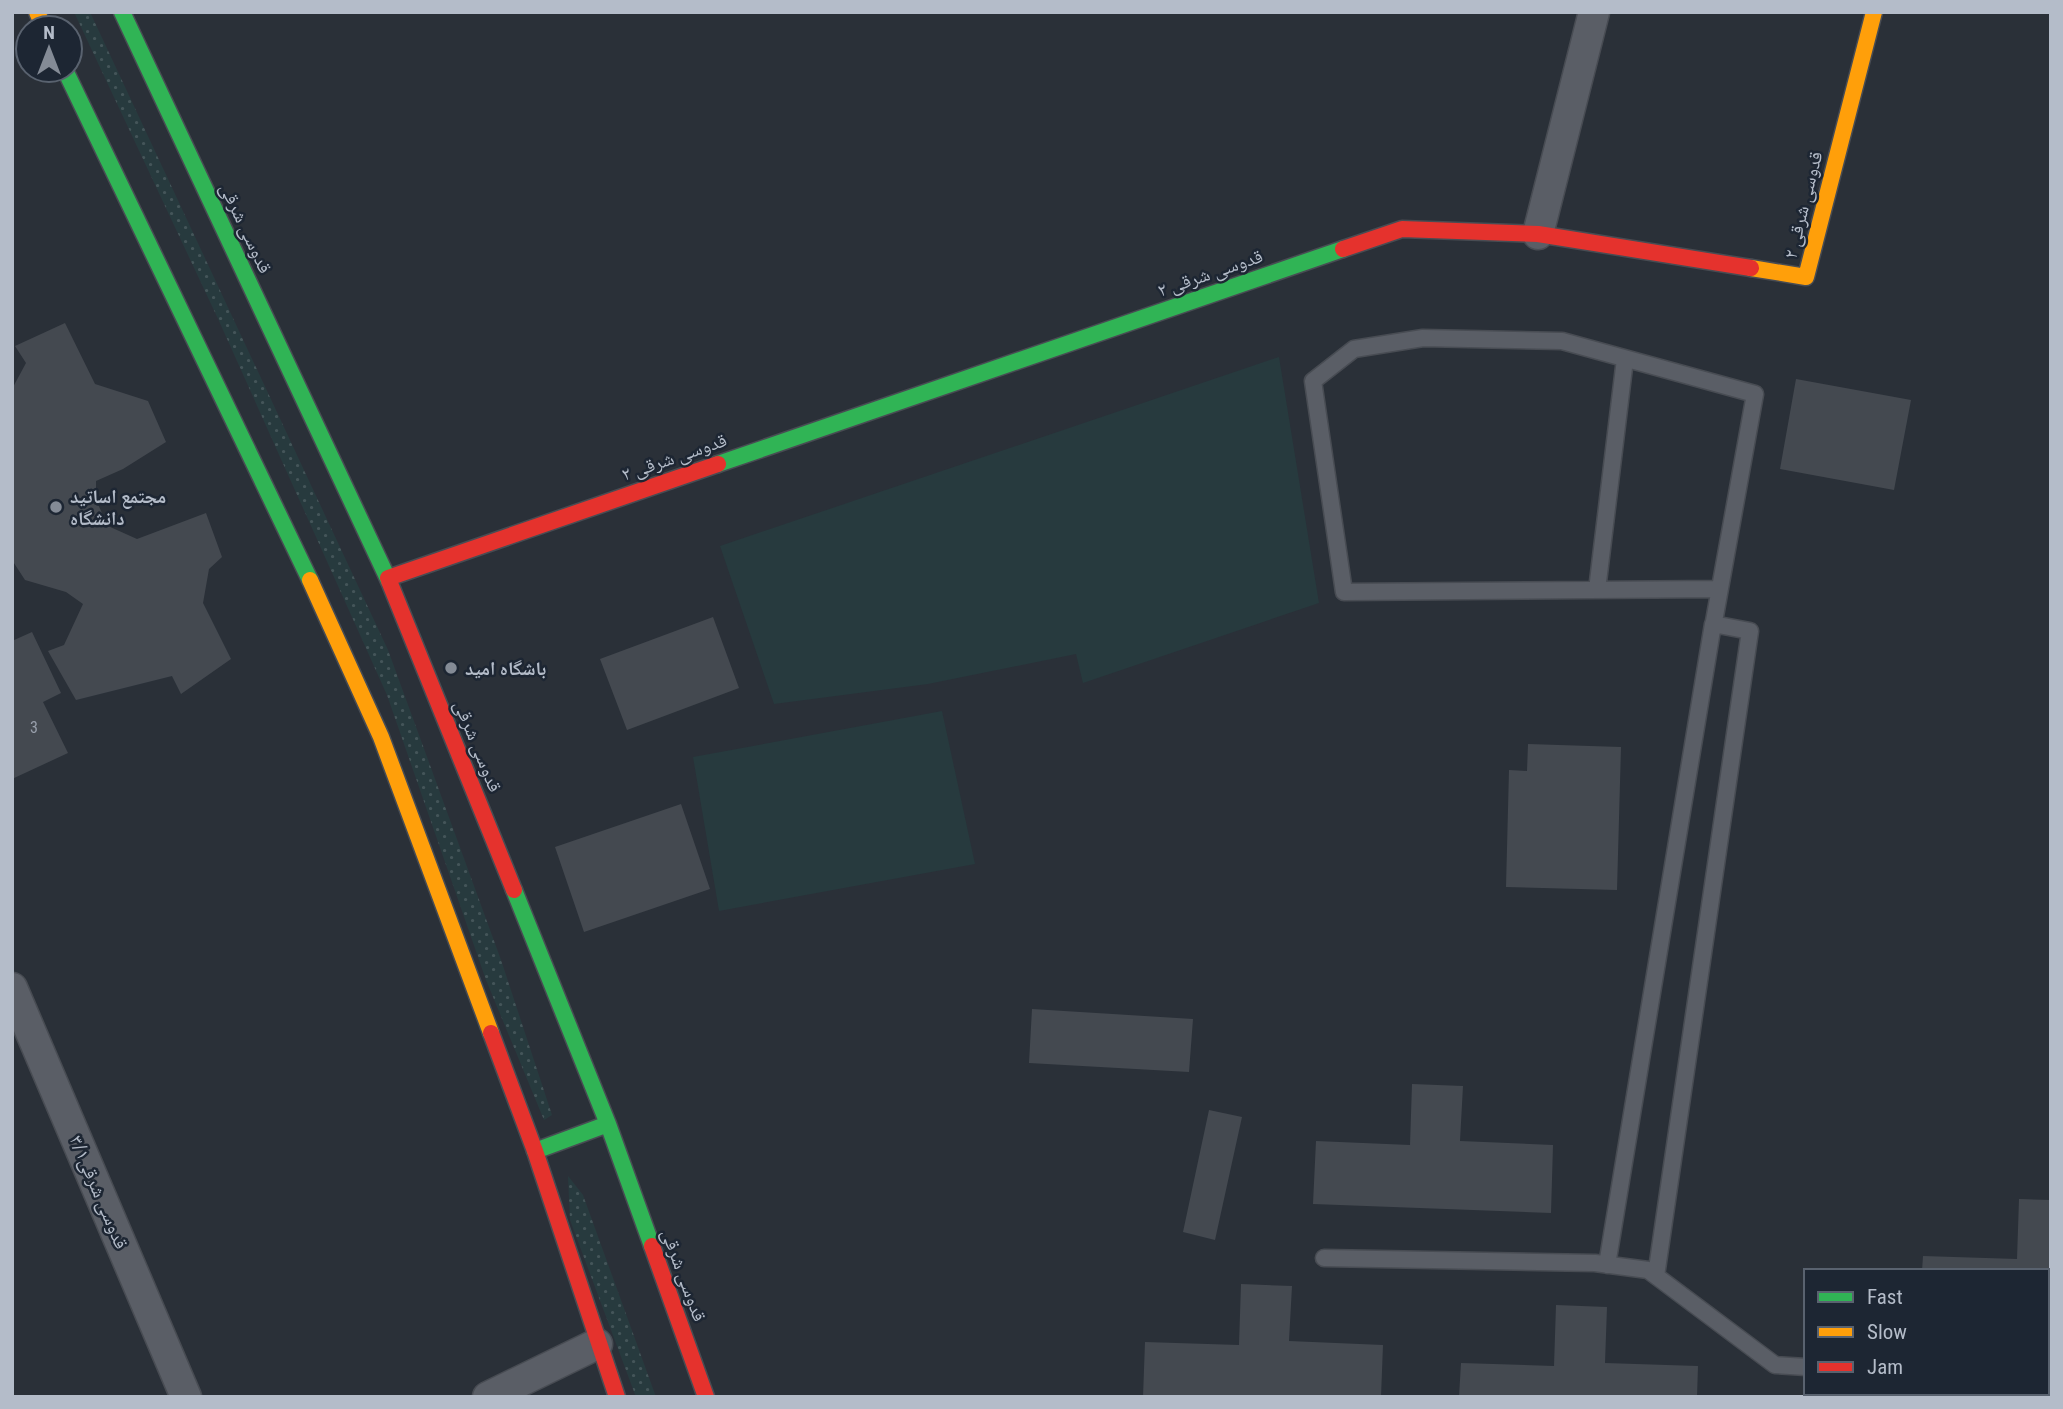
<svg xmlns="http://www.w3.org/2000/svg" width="2063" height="1409" font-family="'Roboto Condensed','Noto Naskh Arabic',sans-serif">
	<defs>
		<pattern id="grass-dots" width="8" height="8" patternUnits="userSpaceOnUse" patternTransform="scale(1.75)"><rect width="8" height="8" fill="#273a3e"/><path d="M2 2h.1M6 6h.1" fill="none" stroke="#445559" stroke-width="1.8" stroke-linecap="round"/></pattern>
	</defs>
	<rect width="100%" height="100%" fill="#2a3038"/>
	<!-- grass -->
	<path fill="url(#grass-dots)" d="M74 12H90L388 650 501 960 552 1115 544 1120 486 980 387 695 219 321Z
		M568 1176 583 1195 656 1397H636L570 1220Z"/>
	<!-- garden -->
	<path fill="#273a3e" d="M1279 357 1319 603 1083 683 1076 654 928 684 774 704 720 546Z
		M942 711 975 864 719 911 693 757Z"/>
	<!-- building -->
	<path fill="#444950" d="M65 323 95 384 148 401 166 442 123 469 96 481V500L108 526 137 539 206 513 222 557 209 569 203 603 231 659 181 694 172 676 76 700 48 651 64 645 83 604 66 592 25 580 12 560V389L26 363 15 346Z
		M1796 379 1911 400 1894 490 1780 469Z
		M713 617 739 688 627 730 600 659Z
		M32 632 61 693 43 702 68 753 12 779V641Z
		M1528 744 1621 747 1617 890 1506 887 1509 770 1527 771Z
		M681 804 710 889 584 932 555 847Z
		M1032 1009 1193 1019 1189 1072 1029 1063Z
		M1412 1084 1463 1086 1460 1141 1553 1145 1551 1213 1313 1204 1316 1141 1410 1145Z
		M1209 1110 1242 1117 1215 1240 1183 1232Z
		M2019 1199 2051 1200V1324H2047V1271H1922L1923 1256 2017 1259Z
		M1241 1284 1292 1286 1289 1341 1383 1345 1381 1397H1143L1145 1342 1239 1345Z
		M1556 1305 1607 1307 1605 1363 1698 1366 1697 1397H1459L1461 1363 1554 1366Z"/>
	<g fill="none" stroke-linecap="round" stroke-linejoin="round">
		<!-- lane casing -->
		<g stroke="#484c53" stroke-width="19">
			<path id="lane" d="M1597 590 1625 359
				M1713 627 1755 394 1562 341 1423 338 1354 349 1313 381 1344 592 1720 589
				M1324 1258 1595 1263 1648 1270 1775 1365 1806 1367
				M1607 1265 1713 624 1750 631 1656 1276
				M2047 1382H2051"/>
		</g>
		<!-- street casing -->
		<g stroke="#484c53" stroke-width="33">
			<path id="street" d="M1538 234 1594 12
				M12 988 186 1397
				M488 1397 597 1344"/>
		</g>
		<!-- fast casing -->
		<g stroke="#484c53" stroke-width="19">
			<path id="fast" d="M122 12 389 581
				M65 70 310 580
				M718 464 1343 249
				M514 890 608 1124 652 1246
				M535 1151 608 1124"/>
		</g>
		<!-- slow casing -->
		<g stroke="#484c53" stroke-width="19">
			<path id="slow" d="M37 12 44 28
				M1751 268 1806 277 1874 12
				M310 580 381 737 491 1033"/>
		</g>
		<!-- jam casing -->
		<g stroke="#484c53" stroke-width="19">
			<path id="jam" d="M1343 249 1402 229 1538 234 1751 268
				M388 578 718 464
				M389 581 514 890
				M491 1033 535 1151 617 1397
				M652 1246 706 1397"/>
		</g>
		<!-- lane -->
		<use href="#lane" stroke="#5a5e66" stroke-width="16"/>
		<!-- street -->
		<use href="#street" stroke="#5a5e66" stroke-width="30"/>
		<!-- fast -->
		<use href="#fast" stroke="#30b455" stroke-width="16"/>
		<!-- slow -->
		<use href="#slow" stroke="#ff9f0a" stroke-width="16"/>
		<!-- jam -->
		<use href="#jam" stroke="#e5322d" stroke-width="16"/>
	</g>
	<!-- markers -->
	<g fill="#848b96" stroke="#1d2633" stroke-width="2.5">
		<circle cx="56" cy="507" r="7"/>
		<circle cx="451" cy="668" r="7"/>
	</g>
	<g text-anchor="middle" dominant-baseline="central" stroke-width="5" stroke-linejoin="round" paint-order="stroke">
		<!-- number labels -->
		<g font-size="16" fill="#989fab">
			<text x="34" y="727">3</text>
		</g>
		<!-- street labels -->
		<g font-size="19" fill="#b4bcc9" stroke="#1d2633">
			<text transform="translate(1803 205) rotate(-76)">قدوسی شرقی ۲</text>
			<text transform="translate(246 228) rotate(65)">قدوسی شرقی</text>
			<text transform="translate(1210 273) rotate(-19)">قدوسی شرقی ۲</text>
			<text transform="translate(674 457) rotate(-19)">قدوسی شرقی ۲</text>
			<text transform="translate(478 746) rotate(68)">قدوسی شرقی</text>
			<text transform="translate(99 1192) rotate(67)">قدوسی شرقی۳/۱</text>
			<text transform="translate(684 1275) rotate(70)">قدوسی شرقی</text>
		</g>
		<!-- poi labels -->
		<g font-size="19" font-weight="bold" fill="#b4bcc9" stroke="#1d2633" text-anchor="start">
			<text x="70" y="496">مجتمع اساتید<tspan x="70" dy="22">دانشگاه</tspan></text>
			<text x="465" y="668">باشگاه امید</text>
		</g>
	</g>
	<!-- border -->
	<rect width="2063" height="1409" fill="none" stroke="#b4bcc9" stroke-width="28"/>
	<!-- legend -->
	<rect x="1804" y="1269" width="245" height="126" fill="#1d2633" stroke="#59626f" stroke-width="2"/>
	<rect x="1818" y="1292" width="35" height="10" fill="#30b455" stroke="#59626f" stroke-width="2"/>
	<text x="1867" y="1304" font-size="21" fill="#b4bcc9">Fast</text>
	<rect x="1818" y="1327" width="35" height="10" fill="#ff9f0a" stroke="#59626f" stroke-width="2"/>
	<text x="1867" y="1339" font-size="21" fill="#b4bcc9">Slow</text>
	<rect x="1818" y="1362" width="35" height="10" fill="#e5322d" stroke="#59626f" stroke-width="2"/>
	<text x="1867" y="1374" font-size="21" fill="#b4bcc9">Jam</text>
	<!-- north arrow -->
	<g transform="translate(49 49)"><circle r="33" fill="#1d2633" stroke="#59626f" stroke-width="2"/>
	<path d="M0-5L12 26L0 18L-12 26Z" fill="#848b96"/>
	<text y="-10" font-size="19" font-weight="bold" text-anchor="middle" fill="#b4bcc9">N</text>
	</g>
</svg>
